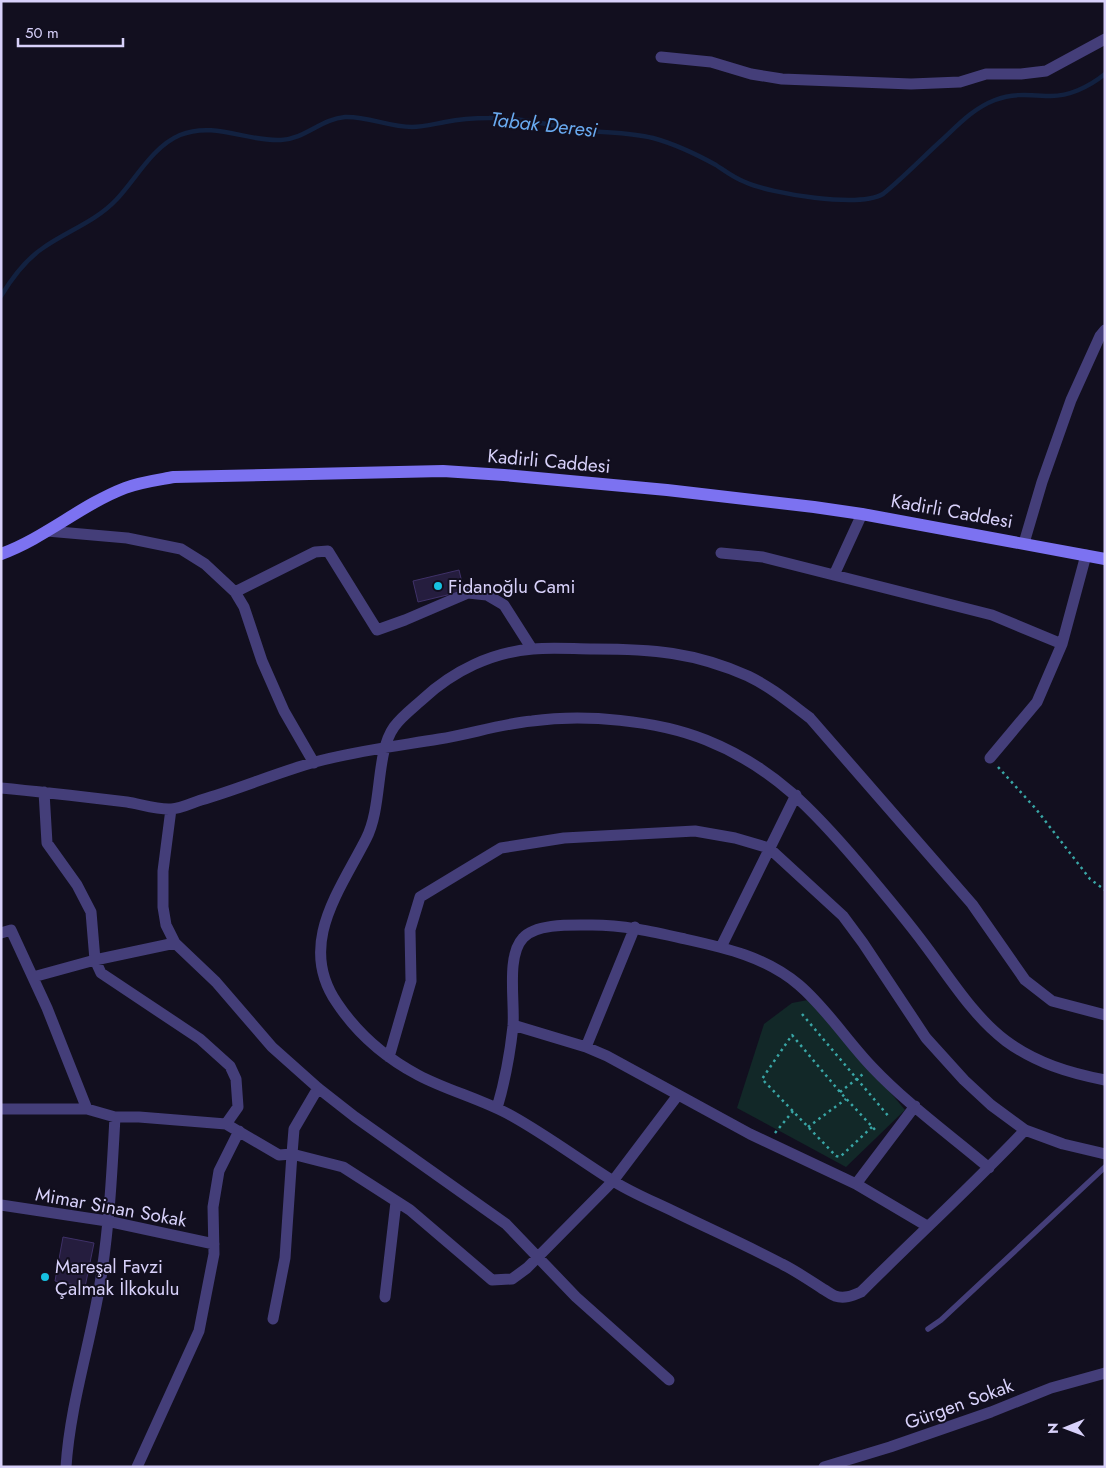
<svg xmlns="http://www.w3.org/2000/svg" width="1106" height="1468" font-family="Jost,sans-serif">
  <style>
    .green { fill: #122828 }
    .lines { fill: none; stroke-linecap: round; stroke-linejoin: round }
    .stream { stroke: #122140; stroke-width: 4.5 }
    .building { fill: #251d3e; stroke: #3f3168 }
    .path { stroke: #39a6a6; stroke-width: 2.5; stroke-dasharray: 2.5 4; stroke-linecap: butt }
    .lane { stroke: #443e79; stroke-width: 5.5 }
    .street { stroke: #443e79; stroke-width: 11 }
    .secondary { stroke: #7c72f1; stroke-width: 12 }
    .poi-dot { fill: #16c1e1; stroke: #120f1f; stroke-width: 2 }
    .labels { text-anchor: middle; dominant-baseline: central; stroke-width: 4; stroke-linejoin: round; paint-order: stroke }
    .street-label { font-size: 19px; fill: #d8d1fa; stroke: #120f1f }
    .poi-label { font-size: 19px; fill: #d8d1fa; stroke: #120f1f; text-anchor: start }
    .water-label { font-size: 20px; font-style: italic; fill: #69aaf0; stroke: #120f1f }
  </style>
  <rect width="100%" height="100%" fill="#120f1f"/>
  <!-- green -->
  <path class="green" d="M813 999 905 1110 846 1167 737 1108 764 1024 792 1003Z"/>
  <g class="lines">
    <!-- stream -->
    <path class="stream" d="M1 296C12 278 25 260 43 248 67 231 95 222 116 200 136 179 152 147 180 135 215 121 247 142 281 140 305 139 321 119 345 117 367 116 389 127 412 127 423 127 434 124 445 122 460 119 475 118 489 118 521 117 550 126 581 130 605 133 629 132 653 138 675 144 696 154 716 165 725 171 734 178 745 182 771 194 859 208 883 194 904 177 923 157 943 139 959 124 974 108 995 100 1013 93 1029 95 1048 96 1068 97 1089 87 1105 74"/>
  </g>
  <!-- building -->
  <path class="building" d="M459 570 464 591 418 602 413 581Z
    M63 1237 94 1243 85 1287 55 1281Z"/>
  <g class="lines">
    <!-- path -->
    <path class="path" d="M998 767 1036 809 1090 879 1105 890
      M802 1014 890 1118
      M840 1092 863 1074
      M808 1127 846 1099
      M872 1127 840 1157 836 1156 762 1079 792 1035 840 1092 877 1132
      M775 1133 793 1111"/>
    <!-- lane -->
    <path class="lane" d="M928 1329 941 1320 1105 1167"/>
    <!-- street -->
    <path class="street" d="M661 57 711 62 751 74 782 79 911 84 960 82 986 74H1021L1046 71 1105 39
      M47 531 127 538 181 549 205 564 235 592 244 607 262 661 284 711 314 763
      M1024 543 1042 482 1071 400 1100 336 1105 330
      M721 553 763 557 992 615 1062 644
      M834 575 862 514
      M235 592 315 552 328 551 377 630 405 620 468 593 487 595 504 605 532 649
      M990 758 1037 702 1062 644 1086 555
      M1 788C43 792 85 797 127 802 140 804 158 810 171 809 180 809 192 803 201 800 239 789 276 773 315 762 355 751 397 746 439 739 470 734 501 724 532 721 585 714 656 720 706 740 774 767 815 812 861 866 883 892 905 918 925 945 950 978 973 1016 1006 1041 1036 1063 1069 1073 1105 1080
      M44 792 47 843 77 885 91 912 95 960 101 973 200 1039 230 1066 236 1079 238 1107 226 1124
      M171 809 163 871V907L166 925 175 943 216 982 272 1047 318 1088 355 1117 506 1224 576 1297 669 1380
      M1 933 11 930 47 1008 87 1109
      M721 947 796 795
      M33 977 95 960 175 943
      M513 1025 586 1047 607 1056 750 1134 856 1184 927 1226
      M586 1047 635 927
      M389 1057 411 981 410 930 420 897 501 848 564 838 695 831 735 838 769 848 843 916 863 943 926 1038 964 1080 991 1105 1025 1130 1063 1144 1105 1154
      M497 1108C505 1081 510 1054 513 1026 515 1002 506 956 523 938 536 923 573 925 592 925 624 925 654 932 685 939 726 948 766 957 799 985 827 1009 847 1041 872 1067 907 1104 950 1135 989 1168
      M1 1109H87L115 1117H139L226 1124 279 1155 292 1154 294 1129 318 1088
      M1025 1130C972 1186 915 1238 861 1292 852 1296 844 1299 835 1296 830 1294 827 1291 823 1289 809 1280 796 1271 782 1264 748 1246 712 1230 677 1213 655 1202 631 1193 610 1179 577 1158 546 1135 512 1116 482 1099 448 1091 418 1075 386 1058 357 1033 337 1003 297 945 339 892 366 839 383 806 375 754 394 727 401 717 413 708 423 699 453 671 492 652 533 649 553 647 574 649 594 649 652 649 694 652 748 676 771 687 790 703 810 718L972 904 1025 980 1052 1001 1105 1015
      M856 1184 915 1106
      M1 1205 107 1221 214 1244
      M385 1297 396 1202
      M273 1319 285 1258 292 1154 343 1167 410 1210 492 1280 512 1279 527 1268 613 1181 678 1095
      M66 1467C70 1405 90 1345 100 1284 109 1229 112 1173 115 1117
      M137 1467 199 1331 214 1254 213 1207 219 1171 239 1131
      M824 1467 890 1447 991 1412 1051 1388 1105 1373"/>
    <!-- secondary -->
    <path class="secondary" d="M1 554C45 538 81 505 125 488 141 482 158 480 174 477L443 471 504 475 667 490 814 507 862 514 1105 559"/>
  </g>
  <!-- markers -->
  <g class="poi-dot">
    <circle cx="438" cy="586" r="5"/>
    <circle cx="45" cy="1277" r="5"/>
  </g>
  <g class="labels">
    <!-- street labels -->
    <g class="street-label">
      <text transform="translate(549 461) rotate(5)">Kadirli Caddesi</text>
      <text transform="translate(952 511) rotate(10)">Kadirli Caddesi</text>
      <text transform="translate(111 1207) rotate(10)">Mimar Sinan Sokak</text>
      <text transform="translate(959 1404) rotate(-20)">Gürgen Sokak</text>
    </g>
    <!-- poi labels -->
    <g class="poi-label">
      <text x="448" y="586">Fidanoğlu Cami</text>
      <text x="55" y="1266">Mareşal Favzi<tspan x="55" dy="22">Çalmak İlkokulu</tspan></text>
    </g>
    <!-- water labels -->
    <g class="water-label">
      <text transform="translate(544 125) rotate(6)">Tabak Deresi</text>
    </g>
  </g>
  <!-- border -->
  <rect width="1106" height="1468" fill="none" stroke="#d8d1fa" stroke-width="5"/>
  <!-- north arrow -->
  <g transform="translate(1066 1428) rotate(269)" stroke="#120f1f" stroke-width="4" paint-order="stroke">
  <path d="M0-4L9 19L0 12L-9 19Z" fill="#d8d1fa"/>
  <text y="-8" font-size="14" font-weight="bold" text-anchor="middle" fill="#d8d1fa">N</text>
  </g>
  <!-- scale -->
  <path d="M18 38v8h105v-8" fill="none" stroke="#d8d1fa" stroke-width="2.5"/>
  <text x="25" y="38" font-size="15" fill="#d8d1fa" stroke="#120f1f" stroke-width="4" paint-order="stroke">50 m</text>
</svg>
